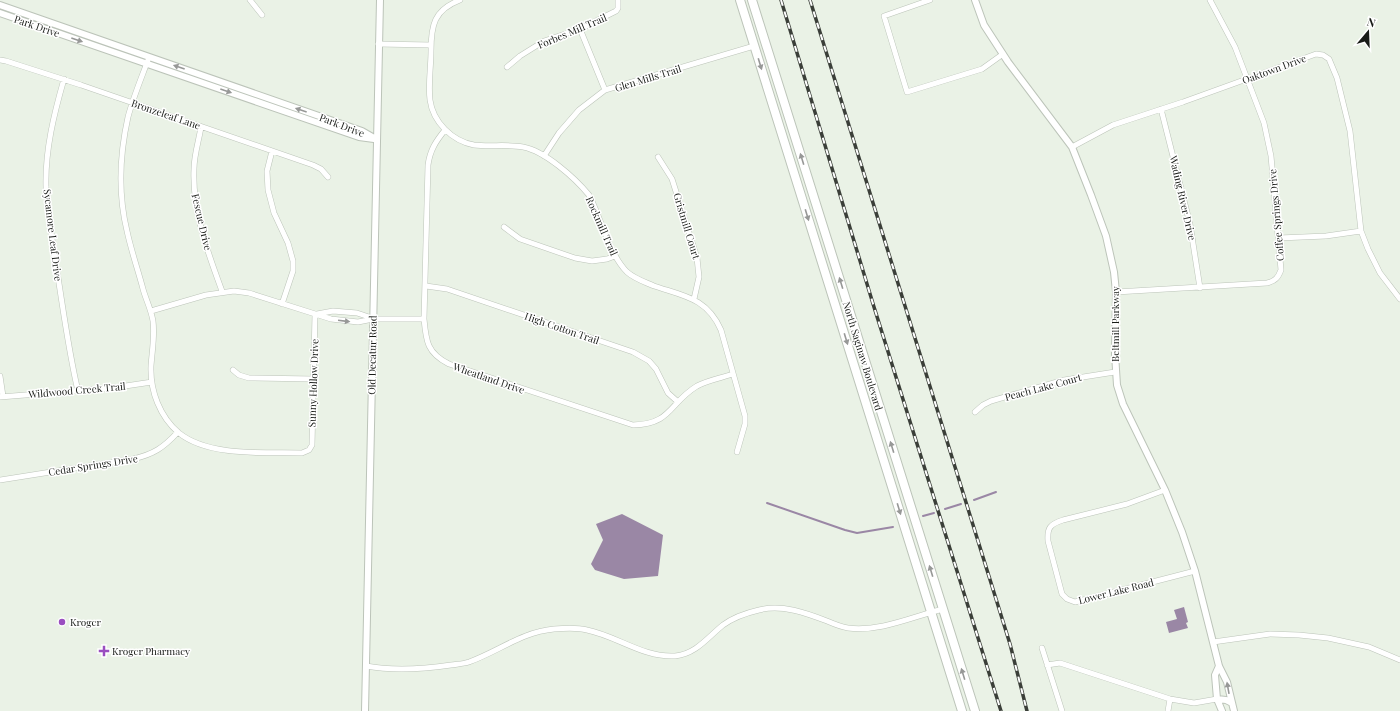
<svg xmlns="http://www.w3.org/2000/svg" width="1400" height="711" font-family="'Playfair Display',serif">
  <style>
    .water { fill: #9a87a5 }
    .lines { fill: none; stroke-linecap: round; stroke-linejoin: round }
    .stream { stroke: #9a87a5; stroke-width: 2 }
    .minor-casing { stroke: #bcc4b9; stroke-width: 6 }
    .tertiary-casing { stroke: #bcc4b9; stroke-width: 8 }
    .primary-casing { stroke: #bcc4b9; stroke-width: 10 }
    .minor { stroke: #fff; stroke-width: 5 }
    .tertiary { stroke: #fff; stroke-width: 6 }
    .primary { stroke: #fff; stroke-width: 8 }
    .rail-casing { stroke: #3b3f39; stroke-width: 3.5 }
    .rail { stroke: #fff; stroke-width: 2; stroke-dasharray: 6; stroke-linecap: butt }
    .oneway { fill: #979897 }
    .poi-dot { fill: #9a4ec0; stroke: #fff; stroke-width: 1.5 }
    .labels { text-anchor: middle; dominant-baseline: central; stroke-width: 3; stroke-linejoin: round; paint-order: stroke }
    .street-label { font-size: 10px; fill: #181b17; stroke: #fff }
    .poi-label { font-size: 10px; fill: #181b17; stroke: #fff; text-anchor: start }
  </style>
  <rect width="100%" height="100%" fill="#eaf2e6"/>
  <!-- water -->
  <path class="water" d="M622 514 663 535 658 576 624 579 595 570 591 564 603 540 596 524Z
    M1184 607 1188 622 1186 623 1188 628 1169 633 1166 622 1177 619 1174 610Z"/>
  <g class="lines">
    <!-- stream -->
    <path class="stream" d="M974 500 996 492
      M767 503 845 530 857 533 893 527
      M945 509 961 504
      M923 516 934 513"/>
    <!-- minor casing -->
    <g class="minor-casing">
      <path id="minor" d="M250 0 262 15
        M460 0C434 10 431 25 431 51 431 67 428 84 430 100 433 122 452 141 474 145 490 147 507 144 523 147 545 151 575 178 589 195 601 218 609 254 627 272 635 279 645 282 654 286 684 296 707 298 721 330L745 416V424L737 452
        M930 0 884 16 907 92 982 69 1003 54
        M580 29 605 90
        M378 44 431 45
        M0 60 6 61 81 85 313 165 321 169 328 177
        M148 60C141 79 133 98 128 117 120 153 118 194 127 231 131 250 138 270 143 289 146 300 151 309 153 321 155 336 152 351 151 366 150 391 160 417 179 433 209 457 265 452 302 453L309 450 312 445 315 314
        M507 67 520 56 544 41 580 29 616 11 618 8V0
        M64 79C54 114 45 150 46 187 48 217 53 247 58 277 64 315 69 353 78 391
        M1161 109 1190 224 1200 288
        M201 127C199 140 194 155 194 169 192 211 208 253 222 291
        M445 130C436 141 430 150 428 165L424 319C426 341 427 353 449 364L633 425C672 424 669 403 697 386 708 380 721 378 733 374
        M1072 147 1113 125 1183 102 1316 54 1323 55 1329 59 1337 78 1350 131 1361 231 1368 249 1380 273 1400 299
        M272 151 267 171 268 190 274 213 288 243 293 261V271L282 304
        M544 156 559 133 579 110 605 90 754 46
        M658 157 672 179 697 258 699 277 694 299
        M504 227 520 239 575 258 592 261 607 259 615 256
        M1279 238 1326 236 1361 231
        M426 286 447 289 633 352 649 361 656 369 668 393 678 402
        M1116 292 1267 283C1275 281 1278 278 1281 270L1271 156 1264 123 1235 47 1210 0
        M151 311 206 295 234 291 249 293 331 319 358 322 373 319H424
        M317 314 333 311 357 313 372 318
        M233 370 239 375 249 378 313 379
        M0 376 3 396
        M0 397 112 388 152 382
        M975 412 983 405 991 401 1064 380 1115 372
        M0 480 133 459C154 454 163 448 178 432
        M1165 490 1127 504 1063 520C1050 524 1047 528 1048 541L1062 594 1067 599 1075 602 1195 571
        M1213 642 1270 634 1299 635 1328 638 1369 647 1400 660
        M1042 648 1062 711
        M1047 665 1060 663 1170 699 1194 703 1217 699
        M366 666C393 671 424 669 451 665 457 664 463 664 469 662 499 651 522 632 554 629 565 628 576 627 587 630 617 636 644 658 675 656 696 654 708 637 723 625 734 617 746 613 759 610 782 604 806 613 827 621 834 624 841 627 848 628 880 632 912 617 943 609
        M1168 711 1170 699"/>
    </g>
    <!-- tertiary casing -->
    <g class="tertiary-casing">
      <path id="tertiary" d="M975 0 984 25 1008 62 1072 147 1091 195 1106 236 1114 272 1116 292 1115 354 1117 385 1123 404 1165 490 1182 532 1195 571 1219 666 1227 682 1234 711
        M0 5 362 131 376 139
        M0 13 359 137 374 139
        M1219 666 1215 675 1217 699 1222 711
        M1217 699 1226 700 1232 703
        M365 711 380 0"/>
    </g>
    <!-- primary casing -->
    <g class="primary-casing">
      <path id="primary" d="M740 0 962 711
        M752 0 975 711"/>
    </g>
    <!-- minor -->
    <use href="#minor" class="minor"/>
    <!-- tertiary -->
    <use href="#tertiary" class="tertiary"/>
    <!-- primary -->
    <use href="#primary" class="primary"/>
    <!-- rail casing -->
    <g class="rail-casing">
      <path id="rail" d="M781 0 874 307 1001 711
        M810 0 1010 644 1027 711"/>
    </g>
    <!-- rail -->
    <use href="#rail" class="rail"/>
  </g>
  <!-- one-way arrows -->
  <defs><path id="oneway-solid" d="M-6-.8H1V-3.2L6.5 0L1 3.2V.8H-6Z"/></defs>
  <g class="oneway">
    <use href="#oneway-solid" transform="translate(77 40) rotate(19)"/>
    <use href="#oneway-solid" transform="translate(760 64) rotate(73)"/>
    <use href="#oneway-solid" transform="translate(179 67) rotate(-161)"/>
    <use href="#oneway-solid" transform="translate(226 91) rotate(19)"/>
    <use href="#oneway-solid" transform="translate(301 110) rotate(-161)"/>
    <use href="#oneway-solid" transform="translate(802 159) rotate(-107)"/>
    <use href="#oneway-solid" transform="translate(807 215) rotate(73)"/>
    <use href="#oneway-solid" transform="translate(841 283) rotate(-107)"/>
    <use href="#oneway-solid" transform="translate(344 321) rotate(7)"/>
    <use href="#oneway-solid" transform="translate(846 339) rotate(73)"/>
    <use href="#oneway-solid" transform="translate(892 447) rotate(-107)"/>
    <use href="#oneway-solid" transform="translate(899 509) rotate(73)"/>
    <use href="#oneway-solid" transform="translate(931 571) rotate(-107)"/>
    <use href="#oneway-solid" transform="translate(963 674) rotate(-107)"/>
    <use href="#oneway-solid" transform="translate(1228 688) rotate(-100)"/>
  </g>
  <!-- markers -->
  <g class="poi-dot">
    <circle cx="62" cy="622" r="4"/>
    <path d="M102 645h4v4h4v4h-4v4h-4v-4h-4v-4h4z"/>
  </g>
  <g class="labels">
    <!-- street labels -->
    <g class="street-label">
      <text transform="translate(37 26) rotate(19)">Park Drive</text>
      <text transform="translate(572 31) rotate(-23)">Forbes Mill Trail</text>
      <text transform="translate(1274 69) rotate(-20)">Oaktown Drive</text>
      <text transform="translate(648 78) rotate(-17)">Glen Mills Trail</text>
      <text transform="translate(166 114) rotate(19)">Bronzeleaf Lane</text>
      <text transform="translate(342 125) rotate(21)">Park Drive</text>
      <text transform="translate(1183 198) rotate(77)">Wading River Drive</text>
      <text transform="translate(1276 215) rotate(-95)">Coffee Springs Drive</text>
      <text transform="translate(202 222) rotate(77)">Fescue Drive</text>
      <text transform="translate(602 226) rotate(66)">Rockmill Trail</text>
      <text transform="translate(687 226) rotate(73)">Gristmill Court</text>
      <text transform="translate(53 235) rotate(83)">Sycamore Leaf Drive</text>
      <text transform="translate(1115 324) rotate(-90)">Beltmill Parkway</text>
      <text transform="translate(562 328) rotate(19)">High Cotton Trail</text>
      <text transform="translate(372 355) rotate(-89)">Old Decatur Road</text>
      <text transform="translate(863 356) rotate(73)">North Saginaw Boulevard</text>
      <text transform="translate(489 378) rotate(19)">Wheatland Drive</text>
      <text transform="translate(313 383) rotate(-88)">Sunny Hollow Drive</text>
      <text transform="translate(1043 387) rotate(-15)">Peach Lake Court</text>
      <text transform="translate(77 390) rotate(-5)">Wildwood Creek Trail</text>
      <text transform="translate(93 465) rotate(-9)">Cedar Springs Drive</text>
      <text transform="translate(1116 591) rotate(-14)">Lower Lake Road</text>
    </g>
    <!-- poi labels -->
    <g class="poi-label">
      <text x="70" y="622">Kroger</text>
      <text x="112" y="651">Kroger Pharmacy</text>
    </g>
  </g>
  <!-- north arrow -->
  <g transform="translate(1368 32) rotate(19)" stroke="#ffffff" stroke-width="3" paint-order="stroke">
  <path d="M0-3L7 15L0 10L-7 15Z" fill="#181b17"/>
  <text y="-6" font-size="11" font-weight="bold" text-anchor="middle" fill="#181b17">N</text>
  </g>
</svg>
